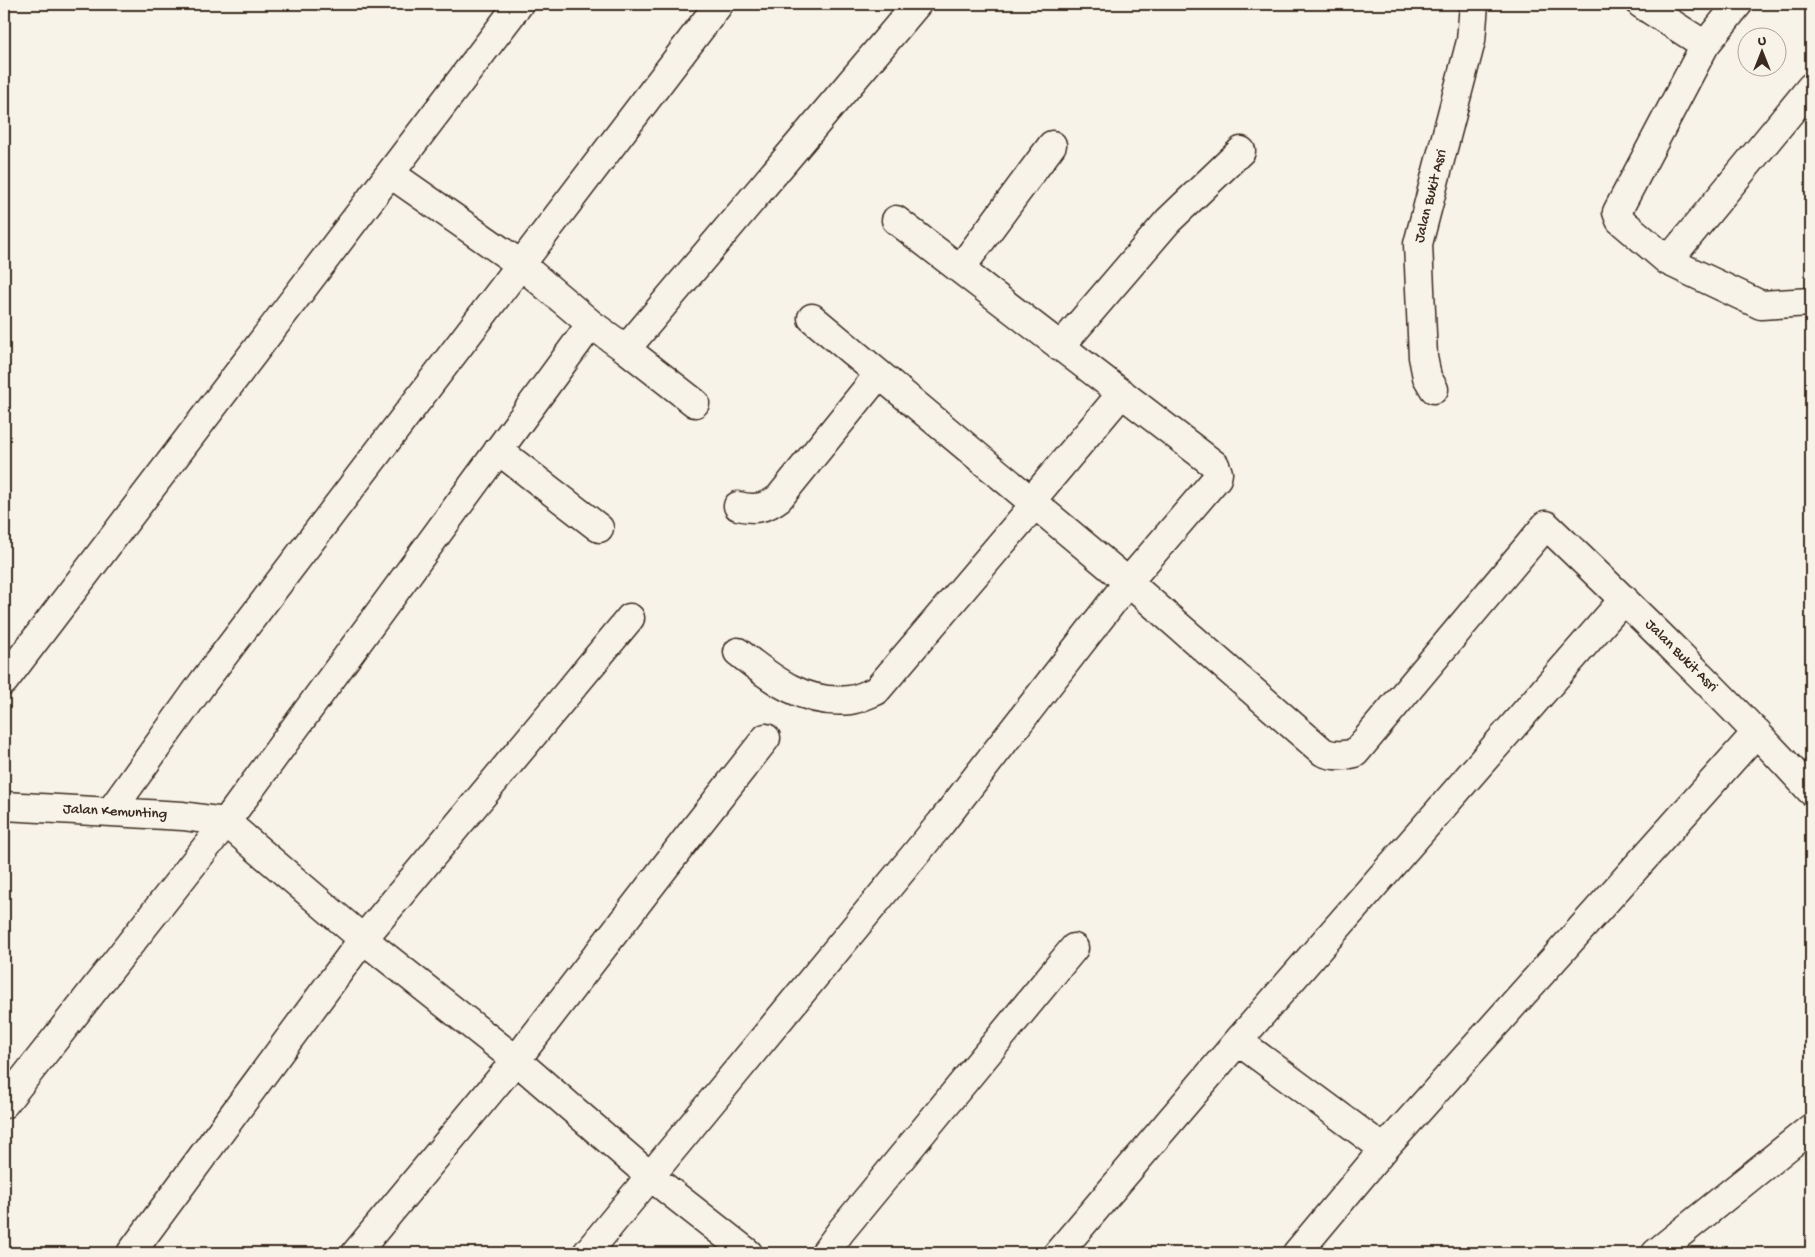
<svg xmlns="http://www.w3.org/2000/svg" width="1815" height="1257" font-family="'Gochi Hand',sans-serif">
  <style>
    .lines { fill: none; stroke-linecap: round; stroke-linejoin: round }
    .minor-casing { stroke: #3b2a1e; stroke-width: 31 }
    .minor { stroke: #f7f3e8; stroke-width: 28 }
    .labels { text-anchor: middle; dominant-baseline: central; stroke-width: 4; stroke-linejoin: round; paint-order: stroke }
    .street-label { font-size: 15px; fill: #3b2a1e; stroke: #f7f3e8 }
  </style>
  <rect width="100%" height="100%" fill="#f7f3e8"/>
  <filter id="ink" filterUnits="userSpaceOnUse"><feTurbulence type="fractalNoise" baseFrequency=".02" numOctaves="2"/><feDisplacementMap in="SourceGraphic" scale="10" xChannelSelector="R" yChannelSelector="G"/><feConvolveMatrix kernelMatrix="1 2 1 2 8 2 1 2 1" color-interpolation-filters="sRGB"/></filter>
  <g filter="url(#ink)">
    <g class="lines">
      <!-- minor casing -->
      <g class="minor-casing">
        <path id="minor" d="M1641 4 1705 45
          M1811 87 1668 261 1761 305 1811 302
          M391 174 520 264 591 324 626 349 917 4
          M1668 261 1620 220 1617 212 1705 45 1738 4
          M960 269 1052 145
          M812 318 1128 582 1323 752C1334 757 1344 756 1355 753L1546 525C1637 612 1727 699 1811 791
          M1060 347 1168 221 1241 151
          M626 349 695 403
          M1434 389 1427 377 1423 357 1418 244 1471 41 1474 4
          M498 450 599 528
          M1031 501 1122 393
          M738 506C755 510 766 508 779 498L879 374
          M738 652C772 679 804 705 850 700 859 699 868 694 876 691L1035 504
          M4 681 519 4
          M4 806 183 816 226 822 363 939 516 1060 650 1176 748 1253
          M111 811 204 681 719 4
          M1238 1041 1384 1149
          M4 1104 226 822 591 324
          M131 1253 363 939 630 618
          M356 1253 516 1060 685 841 766 738
          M587 1253 941 823 1128 582 1217 478 1218 473 1215 465 896 220
          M825 1253 841 1231 1074 948
          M1058 1253 1238 1041 1624 599
          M1297 1253 1384 1149 1757 732
          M1656 1253 1811 1128"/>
      </g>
      <!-- minor -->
      <use href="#minor" class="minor"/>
    </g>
  </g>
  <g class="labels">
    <!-- street labels -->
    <g class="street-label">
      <text transform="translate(1431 196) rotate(-76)">Jalan Bukit Asri</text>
      <text transform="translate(1681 656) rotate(45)">Jalan Bukit Asri</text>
      <text transform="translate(115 812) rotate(3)">Jalan Kemunting</text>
    </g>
  </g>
  <!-- margin -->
  <rect width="1815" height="1257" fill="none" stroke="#f7f3e8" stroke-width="20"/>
  <rect x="10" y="10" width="1795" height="1237" fill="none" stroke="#3b2a1e" stroke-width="2" filter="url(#ink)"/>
  <!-- north arrow -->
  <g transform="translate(1762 52)"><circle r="24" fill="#f7f3e8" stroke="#aca397"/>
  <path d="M0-4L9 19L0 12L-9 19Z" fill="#3b2a1e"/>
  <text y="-8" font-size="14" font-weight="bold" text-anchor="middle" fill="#3b2a1e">U</text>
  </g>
</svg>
